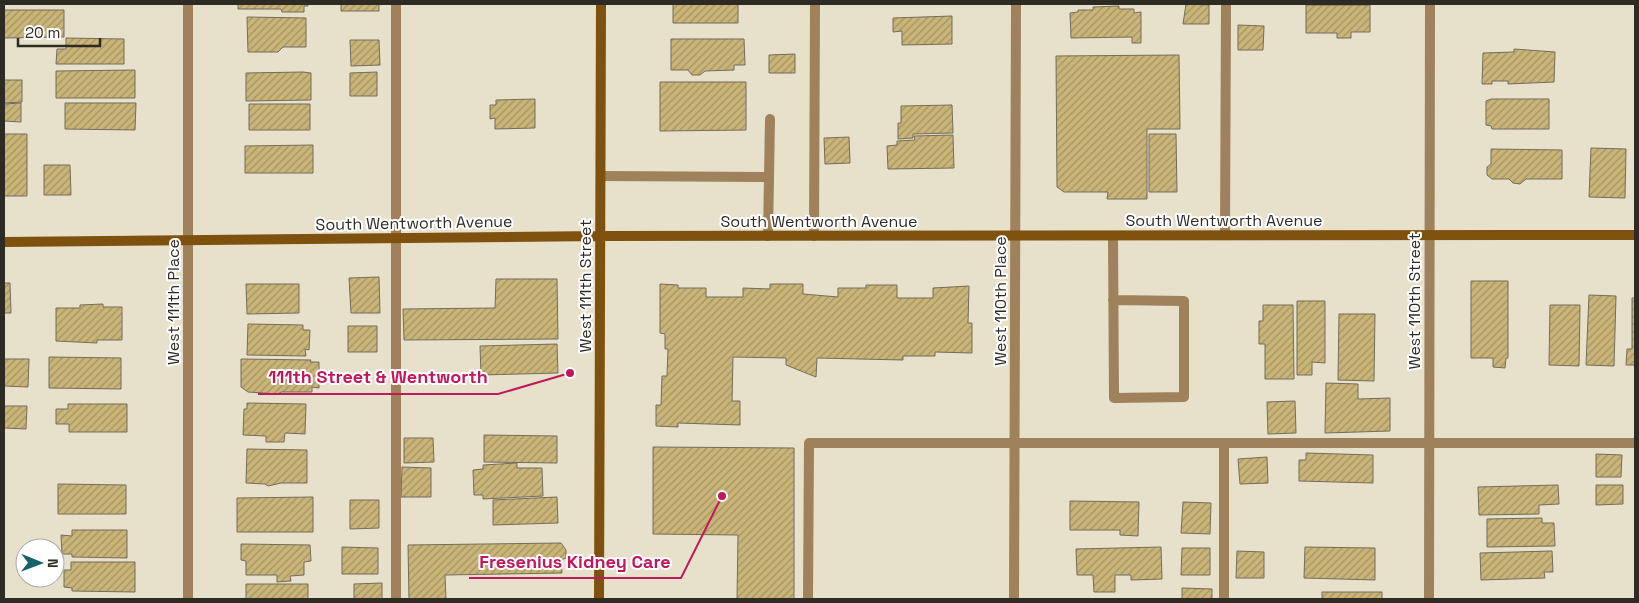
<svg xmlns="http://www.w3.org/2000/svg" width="1639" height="603" font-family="'Space Grotesk',sans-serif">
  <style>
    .building { fill: url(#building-hatch); stroke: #736d5a }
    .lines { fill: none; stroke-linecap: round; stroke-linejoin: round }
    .lane { stroke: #9f815c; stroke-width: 10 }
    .street { stroke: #9f815c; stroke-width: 10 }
    .secondary { stroke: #7e520e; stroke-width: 10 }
    .labels { text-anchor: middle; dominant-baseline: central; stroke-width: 4; stroke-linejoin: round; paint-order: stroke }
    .street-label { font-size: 16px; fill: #2e2b24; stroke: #fff }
    .leader { fill: none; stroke: #c2185b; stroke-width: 2 }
    .callout-dot { fill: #c2185b; stroke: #fff; stroke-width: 2 }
    .callout-label { font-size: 18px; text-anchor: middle; font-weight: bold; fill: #c2185b; stroke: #fff; stroke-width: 4; stroke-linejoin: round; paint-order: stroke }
  </style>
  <defs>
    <pattern id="building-hatch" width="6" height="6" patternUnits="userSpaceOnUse" patternTransform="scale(1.25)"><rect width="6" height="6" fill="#cab579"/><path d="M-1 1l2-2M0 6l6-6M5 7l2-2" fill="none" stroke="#a49363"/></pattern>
  </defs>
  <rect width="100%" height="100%" fill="#e7e0cb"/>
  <!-- building -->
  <path class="building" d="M238 4H308V6H304V12H282L281 9H238Z
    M341 4H379V11H341Z
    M673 4H738V23H673Z
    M1186 4 1209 5V24H1183Z
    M1306 5H1370V32H1351V38H1337V33H1306Z
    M1119 6V9H1134V13L1141 12V43H1132V37L1071 38 1070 13 1078 12V10H1093V7Z
    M4 10H64V37L4 38Z
    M952 16V44L902 45V31L893 32V18Z
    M247 17 306 18V47H283L278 52H248Z
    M1238 25 1264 26 1263 50H1238Z
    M66 38 124 39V64H56L57 49H66Z
    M671 39H744L745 65H734V70L705 71 700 75H692L688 70H671Z
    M350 40H379L380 65 351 66Z
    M1514 49 1555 52 1554 82 1508 84V81H1492V84H1482L1483 53 1514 52Z
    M795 54V73H769V55Z
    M1179 55 1180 129H1147V199H1107L1108 192H1064L1057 187 1056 56Z
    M135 70V98H56V71Z
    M303 72 311 73V100L246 101V73Z
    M377 72V96H350V73Z
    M4 80H22V102L4 103Z
    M660 82H746V130L660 131Z
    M535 99V128L495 129V118L490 119V105H496V100Z
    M1491 99H1549V129H1492L1491 126 1486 125V101Z
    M21 103V122L4 121V104Z
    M65 103H136L135 130 65 129Z
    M249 104H310V130H249Z
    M952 105 953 133 913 134V138L898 139V123H901V106Z
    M4 134H27V196H4Z
    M1149 134H1176L1177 192H1149Z
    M953 135 954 168 888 169 887 146 897 145V141L915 140 914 136Z
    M849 137 850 163 825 164 824 138Z
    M313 145V173H245V146Z
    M1591 148 1626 149 1625 198 1589 197Z
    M1491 149 1562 150V179H1526L1520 184 1513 183 1509 179H1492L1487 175V167L1491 164Z
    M44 165H70L71 195H44Z
    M379 277 380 313H351L349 278Z
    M496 279H557L558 339 404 340 403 309 495 308Z
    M1471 281H1508V358H1506L1505 368 1493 367V358H1471Z
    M4 283H10L11 313H4Z
    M246 284H299V313L247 314Z
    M660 284 678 285V288H706V297H743V288L770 289V284H803V294L838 297V288H866V285H897V298H933V288L969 286 968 323H972V353L935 352V356H903V360L817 358 816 377 786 365V358L733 357 732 401H740V425L678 423V427L656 426V405H661L662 376H667L668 349H665V334L660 333Z
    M1589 295 1616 296 1614 366 1586 365Z
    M1632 298H1635V369L1634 365H1626L1627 349H1632Z
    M1297 301H1325V363L1312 362V375H1297Z
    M103 304V307H122V340H97V343L56 341V308H80V305Z
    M1263 305H1293L1294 379H1265V344H1259V321H1263Z
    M1550 305H1580L1579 366 1549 365Z
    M1339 314H1375L1374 381 1338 380Z
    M248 324 303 325V330H310L309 350 305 349 306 356 247 355Z
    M348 326H377V352H348Z
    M557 344 558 373 481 375 480 346Z
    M49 357 121 358V389L49 388Z
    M4 359H29L28 387 4 386Z
    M241 359 311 360 310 362H319V388L312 387V392H281L278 394 248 392 241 387Z
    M1326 383 1358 384V399L1390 398V431L1325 433Z
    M1295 401 1296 433 1268 434 1267 402Z
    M247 403 306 404 305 434 285 433 284 442H266V436L243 435 244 409H247Z
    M68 404H127V432H69V424H56V409H68Z
    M4 406H27L26 429 4 428Z
    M484 435 557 436V463L484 462Z
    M404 438H433L434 462 404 463Z
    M653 447 794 448V599H737L738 535 653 534Z
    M247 449 307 450V483H281L268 486 265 484 246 483Z
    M1306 453 1373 455V483L1299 481V460H1306Z
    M1596 454 1622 455 1621 477H1596Z
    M1267 457 1268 483 1240 484 1238 459Z
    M517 463V468H542L543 496 483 499V495H474L473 470 483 469V465Z
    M402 467 431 468V497H401Z
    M58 484 126 485V514H58Z
    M1558 485 1559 504 1539 505V514L1479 515 1478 487Z
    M1596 485H1623V504L1596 505Z
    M313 497V532H237V498Z
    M557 497 558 523 493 525V500Z
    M350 500H379V528L350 529Z
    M1070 501 1139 502 1138 536 1120 535V530H1070Z
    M1183 502 1211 503 1210 534 1181 533Z
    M1542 518V523H1554L1555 546 1487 547V519Z
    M72 530H127V558L72 557V554H62L61 535 72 536Z
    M561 543 566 550V558L561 560 562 573 445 575 446 599H409L408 545Z
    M241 544 310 545 311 561 304 562V575L290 576 291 581 277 582V575H246V561L241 560Z
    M342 547 378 548V574H342Z
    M1161 547 1162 579 1131 580V575H1115V592H1094L1093 575H1077L1076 549Z
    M1305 547 1375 548V580L1304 578Z
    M1182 548H1210V575H1181Z
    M1237 551 1264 552V578H1236Z
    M1552 551 1553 572H1544L1545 578 1481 580 1480 553Z
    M71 562H135V592L72 591V588L64 587V570H71Z
    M382 583V599H354V584Z
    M246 584H308V599H246Z
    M1182 588 1212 589V599H1182Z
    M1322 592H1382V599H1313H1322Z"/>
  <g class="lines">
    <!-- lane -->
    <path class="lane" d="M601 176 769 177
      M1225 235 1226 4
      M768 236 770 119
      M814 236 815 4
      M1113 236 1114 398 1184 397V301L1113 300
      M396 599V4
      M808 599 809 443H1635
      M1224 599V443"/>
    <!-- street -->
    <path class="street" d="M188 4V599
      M1014 599 1016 4
      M1429 599 1430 4"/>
    <!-- secondary -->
    <path class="secondary" d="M4 242 600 236 1635 235
      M599 599 601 4"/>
  </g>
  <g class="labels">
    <!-- street labels -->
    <g class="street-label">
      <text x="1224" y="220">South Wentworth Avenue</text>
      <text x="819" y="221">South Wentworth Avenue</text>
      <text transform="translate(414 223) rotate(-1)">South Wentworth Avenue</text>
      <text transform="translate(585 286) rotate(-90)">West 111th Street</text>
      <text transform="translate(1000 301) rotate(-90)">West 110th Place</text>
      <text transform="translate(1414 301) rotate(-90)">West 110th Street</text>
      <text transform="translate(173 302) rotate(-90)">West 111th Place</text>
    </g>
  </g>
  <!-- callouts -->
  <path class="leader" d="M570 373L498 394H258M722 496L681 578H469"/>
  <g class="callout-dot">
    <circle cx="570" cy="373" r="5"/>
    <circle cx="722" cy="496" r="5"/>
  </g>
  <g class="callout-label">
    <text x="378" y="383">111th Street &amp; Wentworth</text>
    <text x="575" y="568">Fresenius Kidney Care</text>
  </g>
  <!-- border -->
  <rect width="1639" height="603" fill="none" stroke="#2e2b24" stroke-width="10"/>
  <!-- north arrow -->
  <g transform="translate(40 563) rotate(91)"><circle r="24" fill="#ffffff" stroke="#abaaa7"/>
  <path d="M0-4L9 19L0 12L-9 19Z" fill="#16626d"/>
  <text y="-8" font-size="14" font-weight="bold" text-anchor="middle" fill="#2e2b24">N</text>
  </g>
  <!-- scale -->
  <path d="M18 38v8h82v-8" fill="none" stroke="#2e2b24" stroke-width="2.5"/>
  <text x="25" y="38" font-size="15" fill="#2e2b24" stroke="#ffffff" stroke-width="4" paint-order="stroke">20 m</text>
</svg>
